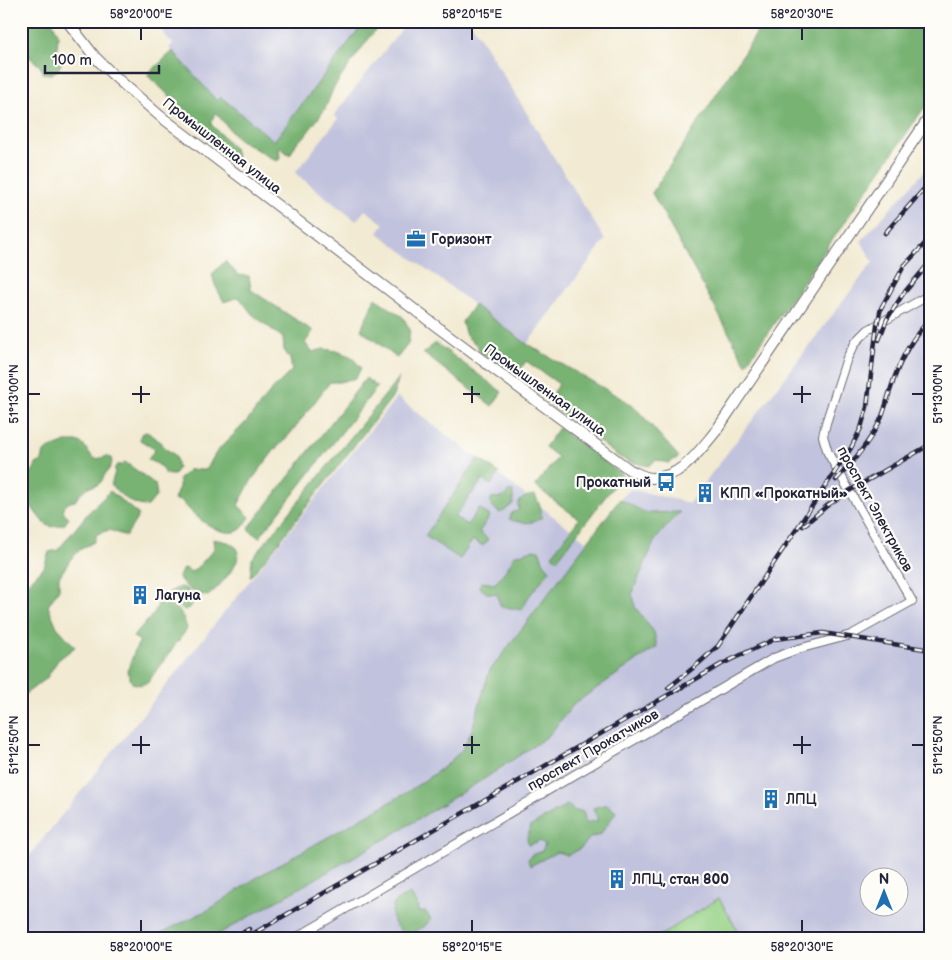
<svg xmlns="http://www.w3.org/2000/svg" width="952" height="960" font-family="'Balsamiq Sans',sans-serif">
  <style>
    .industrial { fill: #c1c2dd; fill-rule: evenodd }
    .green { fill: #95d186; stroke: #5c7a60 }
    .forest { fill: #78b373; stroke: #4d6a57 }
    .lines { fill: none; stroke-linecap: round; stroke-linejoin: round }
    .minor-casing { stroke: #6b6870; stroke-width: 10 }
    .tertiary-casing { stroke: #6b6870; stroke-width: 12 }
    .minor { stroke: #fff; stroke-width: 8 }
    .tertiary { stroke: #fff; stroke-width: 10 }
    .rail-casing { stroke: #22223b; stroke-width: 4.5 }
    .rail { stroke: #fdfcf7; stroke-width: 2.5; stroke-dasharray: 8; stroke-linecap: butt }
    .ticks { fill: none; stroke: #22223b; stroke-width: 2 }
    .labels { text-anchor: middle; dominant-baseline: central; stroke-width: 4.5; stroke-linejoin: round; paint-order: stroke }
    .street-label { font-size: 14px; fill: #22223b; stroke: #fdfcf7 }
    .poi-label { font-size: 14px; font-weight: bold; fill: #22223b; stroke: #fdfcf7; text-anchor: start }
    .neatline { fill: none; stroke: #22223b; stroke-width: 2 }
    .ticks-label { font-size: 12px; text-anchor: middle; fill: #22223b }
  </style>
  <rect width="100%" height="100%" fill="#fdfcf7"/>
  <filter id="ink" filterUnits="userSpaceOnUse"><feTurbulence type="fractalNoise" baseFrequency=".02" numOctaves="2"/><feDisplacementMap in="SourceGraphic" scale="10" xChannelSelector="R" yChannelSelector="G"/><feConvolveMatrix kernelMatrix="1 2 1 2 8 2 1 2 1" color-interpolation-filters="sRGB"/></filter>
  <filter id="wash" filterUnits="userSpaceOnUse"><feTurbulence type="fractalNoise" baseFrequency=".0096" numOctaves="4" result="noise"/><feDisplacementMap in="SourceGraphic" scale="20" xChannelSelector="R" yChannelSelector="G"/><feGaussianBlur stdDeviation="1.12" result="paint"/><feColorMatrix in="noise" values="0 0 0 0 0 0 0 0 0 0 0 0 0 0 0 0 0 1.4 0 .05"/><feComposite in="paint" operator="in"/></filter>
  <g filter="url(#wash)">
    <rect width="100%" height="100%" fill="#f2ead2"/>
    <!-- industrial -->
    <path class="industrial" d="M152 21H365L274 141 222 97 217 101 169 48 173 44Z
      M408 21H470L605 240 527 344 378 233 384 224 365 210 356 221 295 173 338 119 334 115Z
      M931 164V939H21V866L397 397 587 542 620 499 631 489 689 503 873 262 861 241ZM870 878H900V908H870Z"/>
    <!-- green -->
    <path class="green" d="M719 898 742 939H655Z"/>
    <!-- forest -->
    <path class="forest" d="M21 21H52L58 34 57 54 62 62 58 70 51 74 43 73 40 66 21 50Z
      M365 21H382L350 64 333 89 325 109 304 137 297 142 290 155 279 147 280 159 276 161 237 138 215 112 211 124 234 148 237 159 227 154 213 138 206 137 187 112 147 75 173 51 217 101 221 97 274 141Z
      M768 21H931V98L746 364 652 193 758 31Z
      M225 261 238 275 249 276 251 290 313 331 305 343 312 352 324 349 337 351 352 357 361 368 356 378 339 382H330L290 434 273 452 251 481 238 505 250 517C247 521 244 527 240 530 221 540 192 515 182 501L174 500 179 487V479L188 470H206L217 451 247 421 271 391 292 370 290 359 284 350 283 338 252 314 239 297 224 302 215 285 212 274Z
      M375 298 403 317 410 330 408 344 397 358 361 330Z
      M474 305 527 344 633 405 679 457 668 463 656 460 648 466 631 462 619 457 547 402 559 384 526 361 516 376 506 371 492 359 487 357 480 352 477 345 466 336 462 322Z
      M436 343 502 392 492 406 423 353Z
      M366 378 377 387 259 538 248 529Z
      M399 378 393 396 268 556 250 577 252 559Z
      M559 428 622 475 557 560 552 555 579 519 535 486 558 457 545 447Z
      M146 432C159 437 163 449 175 455L178 468 174 475C163 475 165 473 160 466 157 463 152 462 148 460L155 449 140 440 141 434Z
      M66 442H80L85 447 94 459C101 459 105 455 111 458 114 466 108 469 104 476 103 478 102 481 100 483 97 486 93 486 89 487 83 490 79 495 75 501 69 502 65 504 63 510L65 514 69 517 65 524C60 525 53 528 49 526 38 521 21 491 21 479 30 474 33 473 36 464L42 461 44 452 50 448Z
      M478 458 499 473 491 485 482 480 472 494H471L455 517 467 525 479 508 490 516 479 532 488 539 483 546 473 540 460 559 425 536Z
      M125 462 155 484 157 495 148 506C134 507 120 495 111 485L115 472V467L117 465H122Z
      M110 491 139 515 126 536 109 530 97 534 94 542 81 549 70 560 59 577V589L48 606 57 627 75 647 58 660 46 679 25 694 21 693V591L24 587 44 567 49 552 58 550 89 512Z
      M513 491V504L504 511 499 513 491 505V498L503 497 508 492Z
      M535 495 541 508V518C532 525 519 523 509 519L512 513 519 510 518 504C522 497 527 496 535 495Z
      M620 499 646 513 680 512 669 523 654 542 632 594 635 607 654 632 657 647 639 659 574 704 548 736 487 777 387 838 210 939H149L210 909 259 876 406 793 444 767 462 750 472 730 489 672Z
      M213 539 228 542 237 548 239 557C232 572 221 585 208 596 197 595 183 587 179 577L183 568 187 569 191 572 200 565 214 549Z
      M532 550H539L544 563 550 570 527 599 522 610C515 609 509 607 501 607L498 599V594L487 593 479 587 481 582 495 584C501 574 511 567 513 556Z
      M180 587 187 589 192 595C193 604 193 607 184 610 176 603 171 604 169 592Z
      M158 604C176 604 183 612 187 629L148 682 141 685 132 683 127 671C132 661 133 651 140 641L133 637C141 625 154 618 158 604Z
      M607 804 616 812 600 835 591 837 581 848 568 855 557 852 530 866 528 860 531 855 542 851 545 844 539 841 528 845 527 838 531 826 567 805 575 811H583L586 823 598 820 593 808Z
      M410 894 417 903 418 912H426L431 919 424 927 407 935C396 930 387 915 395 903 398 899 405 896 410 894Z"/>
  </g>
  <g filter="url(#ink)">
    <g class="lines">
      <!-- minor casing -->
      <g class="minor-casing">
        <path id="minor" d="M294 939 774 658 798 649 851 635 912 601 828 453 823 436 826 423 847 358 856 342 868 330 931 294"/>
      </g>
      <!-- tertiary casing -->
      <g class="tertiary-casing">
        <path id="tertiary" d="M67 21 95 57 113 75 160 116 436 326 630 470C637 473 645 478 652 478 682 478 699 451 716 431L931 115"/>
      </g>
      <!-- minor -->
      <use href="#minor" class="minor"/>
      <!-- tertiary -->
      <use href="#tertiary" class="tertiary"/>
      <!-- rail casing -->
      <g class="rail-casing">
        <path id="rail" d="M885 233 931 181
          M879 340 887 319 903 294 931 261
          M836 480C853 462 869 443 880 421 885 411 887 399 891 388 899 362 910 338 931 319
          M803 526 828 505 849 491 931 444
          M668 688 698 664 718 646 851 448 861 428 867 407 877 325 881 308 904 266 931 237
          M232 939 249 929
          M244 939 722 664 775 639 823 633 931 650"/>
      </g>
      <!-- rail -->
      <use href="#rail" class="rail"/>
    </g>
  </g>
  <!-- ticks -->
  <path class="ticks" d="M141 28V40M472 28V40M802 28V40M141 386V403M472 386V403M802 386V403M28 394H40M132 394H150M463 394H480M793 394H811M912 394H924M141 736V754M472 736V754M802 736V754M28 745H40M132 745H150M463 745H480M793 745H811M912 745H924M141 920V932M472 920V932M802 920V932"/>
  <!-- icons -->
  <defs>
    <g id="office-bare" transform="scale(1.5)"><path d="M-6-3h4V-5.5h4V-3h4V5H-6ZM-1-4.5V-3h2v-1.5ZM-6 0V1H6V0Z" fill="#1f6fb2" stroke="#fdfcf7" stroke-width="2.5" paint-order="stroke"/></g>
    <g id="bus-bare" transform="scale(1.5)"><path d="M-5-6H5V4H4V6H2V4H-2V6H-4V4H-5ZM-3.5-4V0h7V-4ZM-3.5 1.2v1.5H-2V1.2ZM2 1.2v1.5H3.5V1.2Z" fill="#1f6fb2" stroke="#fdfcf7" stroke-width="2.5" paint-order="stroke"/></g>
    <g id="building-bare" transform="scale(1.5)"><path d="M-4-6H4V6H1V3H-1V6H-4ZM-2.5-4.3h1.7v1.8h-1.7ZM.8-4.3h1.7v1.8H.8ZM-2.5-1h1.7V.8h-1.7ZM.8-1h1.7V.8H.8Z" fill="#1f6fb2" stroke="#fdfcf7" stroke-width="2.5" paint-order="stroke"/></g>
  </defs>
  <g fill-rule="evenodd">
    <use href="#office-bare" x="416" y="239"/>
    <use href="#bus-bare" x="666" y="482"/>
    <use href="#building-bare" x="705" y="493"/>
    <use href="#building-bare" x="140" y="595"/>
    <use href="#building-bare" x="771" y="799"/>
    <use href="#building-bare" x="617" y="879"/>
  </g>
  <g class="labels">
    <!-- street labels -->
    <g class="street-label">
      <text transform="translate(222 146) rotate(38)">Промышленная улица</text>
      <text transform="translate(545 390) rotate(36)">Промышленная улица</text>
      <text transform="translate(875 509) rotate(61)">проспект Электриков</text>
      <text transform="translate(593 750) rotate(-30)">проспект Прокатчиков</text>
    </g>
    <!-- poi labels -->
    <g class="poi-label">
      <text x="431" y="239">Горизонт</text>
      <text x="651" y="482" text-anchor="end">Прокатный</text>
      <text x="720" y="493">КПП «Прокатный»</text>
      <text x="155" y="595">Лагуна</text>
      <text x="786" y="799">ЛПЦ</text>
      <text x="632" y="879">ЛПЦ, стан 800</text>
    </g>
  </g>
  <!-- margin -->
  <rect width="952" height="960" fill="none" stroke="#fdfcf7" stroke-width="55"/>
  <!-- north arrow -->
  <g transform="translate(884 892)"><circle r="24" fill="#fdfcf7" stroke="#a5a5ac"/>
  <path d="M0-4L9 19L0 12L-9 19Z" fill="#1f6fb2"/>
  <text y="-8" font-size="14" font-weight="bold" text-anchor="middle" fill="#22223b">N</text>
  </g>
  <!-- scale -->
  <path d="M45 65v8h114v-8" fill="none" stroke="#22223b" stroke-width="2.5"/>
  <text x="52" y="65" font-size="15" fill="#22223b" stroke="#fdfcf7" stroke-width="4" paint-order="stroke">100 m</text>
  <rect x="28" y="28" width="896" height="904" class="neatline"/>
  <g class="ticks-label">
    <text x="141" y="18">58°20'00"E</text>
    <text x="472" y="18">58°20'15"E</text>
    <text x="802" y="18">58°20'30"E</text>
    <text transform="translate(14 394) rotate(-90)" y="4">51°13'00"N</text>
    <text transform="translate(938 394) rotate(-90)" y="4">51°13'00"N</text>
    <text transform="translate(14 745) rotate(-90)" y="4">51°12'50"N</text>
    <text transform="translate(938 745) rotate(-90)" y="4">51°12'50"N</text>
    <text x="141" y="951">58°20'00"E</text>
    <text x="472" y="951">58°20'15"E</text>
    <text x="802" y="951">58°20'30"E</text>
  </g>
</svg>
